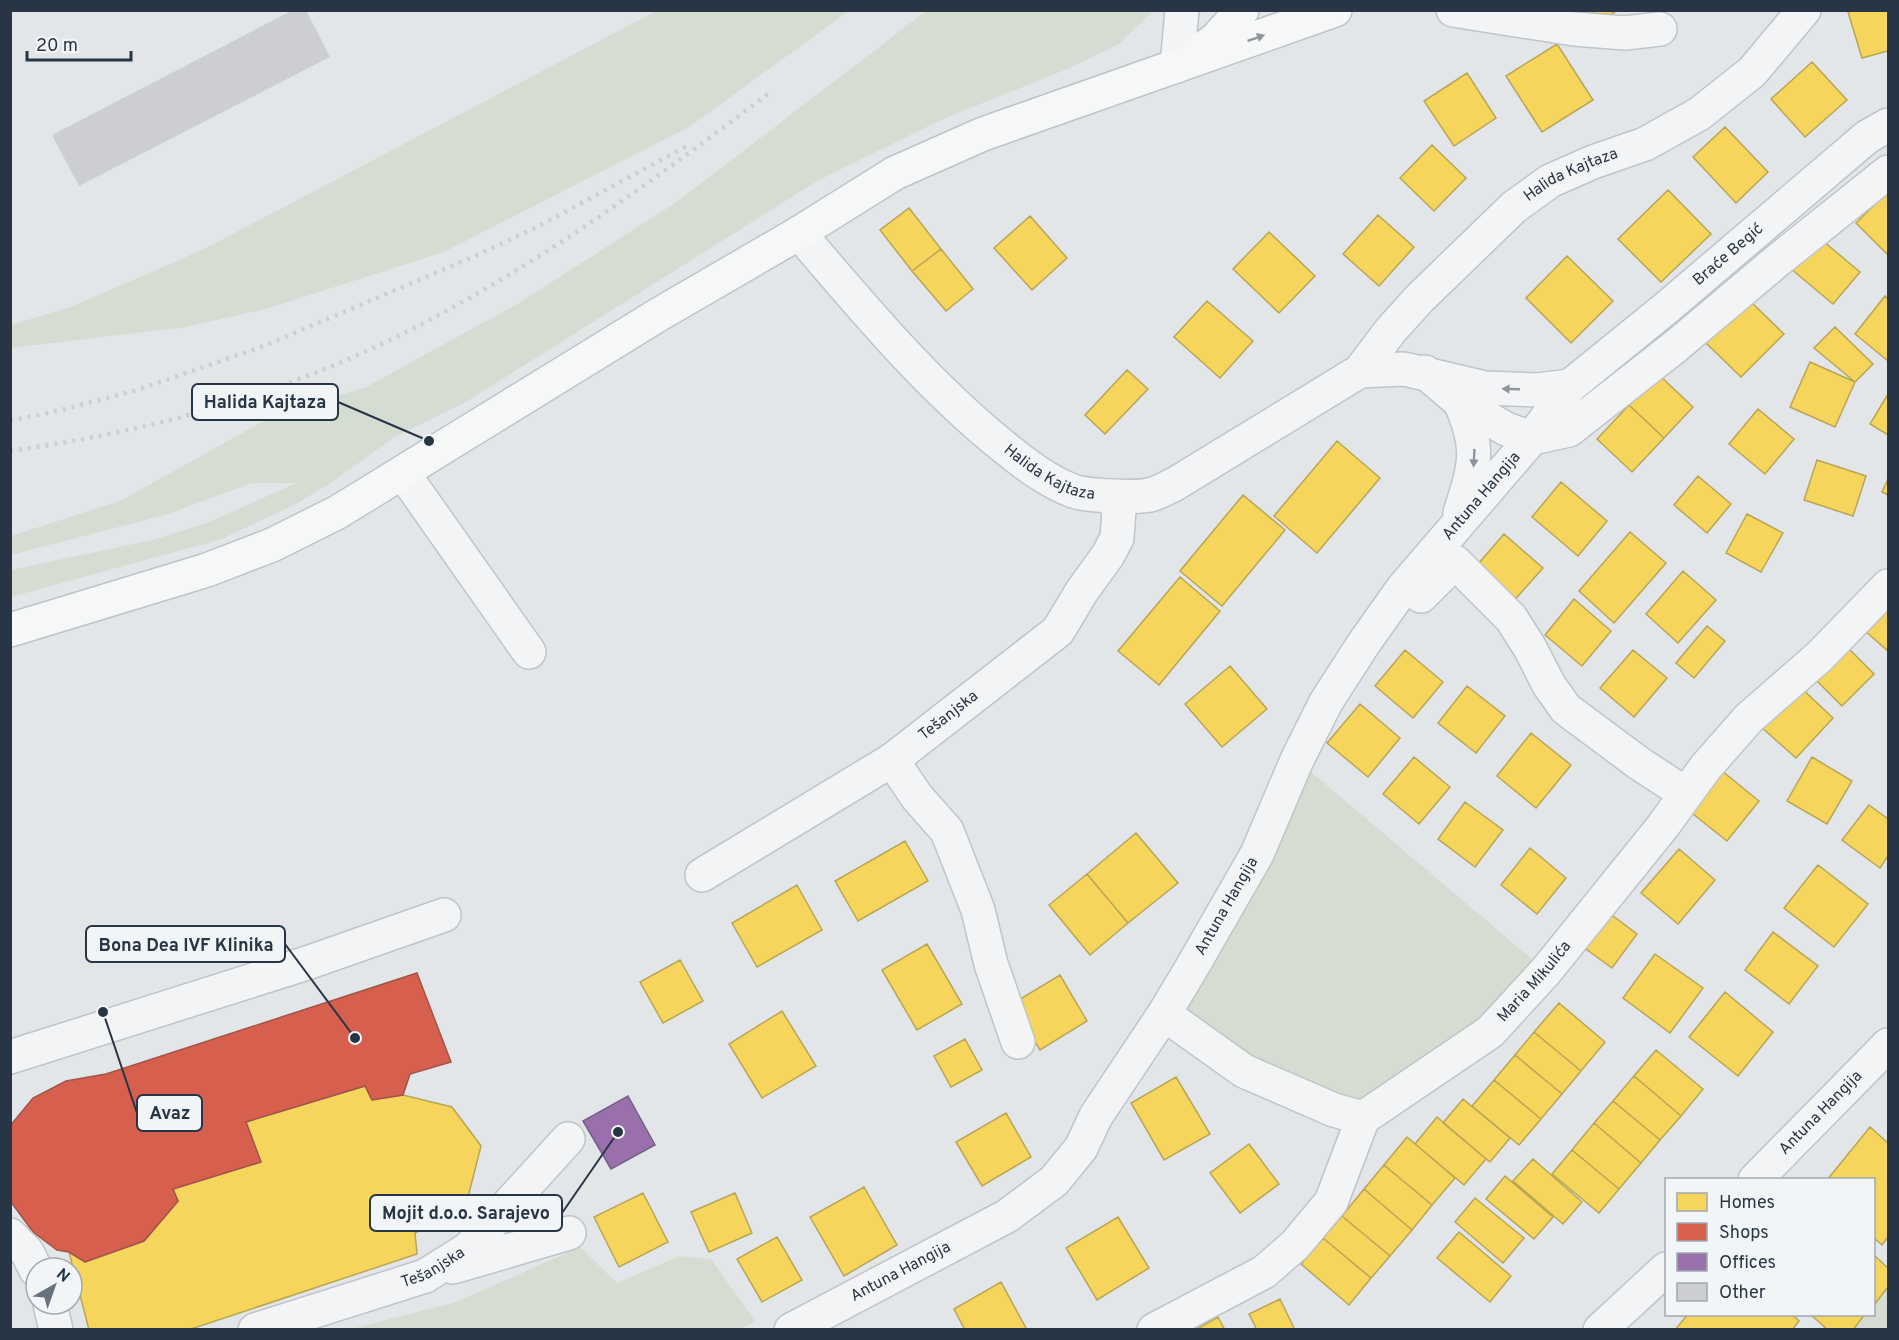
<svg xmlns="http://www.w3.org/2000/svg" width="1899" height="1340" font-family="Overpass,sans-serif">
  <style>
    .green { fill: #d5ddd3 }
    .homes { fill: #f6d55c; stroke: #b8a555; stroke-width: 1.5 }
    .shops { fill: #d6604d; stroke: #a2534a; stroke-width: 1.5 }
    .offices { fill: #9970ab; stroke: #775e8c; stroke-width: 1.5 }
    .building { fill: #ccced1 }
    .lines { fill: none; stroke-linecap: round; stroke-linejoin: round }
    .minor-casing { stroke: #c1c4c7; stroke-width: 36 }
    .major-casing { stroke: #bfc3c7; stroke-width: 36 }
    .minor { stroke: #f3f4f5; stroke-width: 33 }
    .major { stroke: #f6f7f7; stroke-width: 33 }
    .rail { stroke: #ccced0; stroke-width: 4.5; stroke-dasharray: 3 6; stroke-linecap: butt }
    .oneway { fill: #8f969e }
    .oneway2 { fill: #8e949c }
    .labels { text-anchor: middle; dominant-baseline: central; stroke-width: 6; stroke-linejoin: round; paint-order: stroke }
    .street-label { font-size: 16px; fill: #283544; stroke: #f1f5f8 }
    .leader { fill: none; stroke: #283544; stroke-width: 2 }
    .callout-dot { fill: #283544; stroke: #f1f5f8; stroke-width: 2 }
    .callout { fill: #f1f5f8; stroke: #283544; stroke-width: 2 }
    .callout-label { font-size: 18px; text-anchor: middle; font-weight: bold; fill: #283544 }
  </style>
  <rect width="100%" height="100%" fill="#e3e6e9"/>
  <!-- green -->
  <path class="green" d="M656 11H849L689 127 444 252 269 308 186 327 11 348V325L73 306 204 249Z
    M926 11H1153L1119 44 1072 67 941 120 819 180 466 402 393 438 334 481 296 504 222 539 11 597V570L152 540 207 523 296 483H252L165 515 11 555V536L122 500 278 413 366 387 519 303 678 201Z
    M1297 760 1546 971 1391 1098 1336 1107 1158 1004Z
    M580 1247 617 1283 679 1256 711 1259 755 1321 740 1330 351 1329 456 1302Z
    M1888 1287V1329L1853 1330 1865 1315 1874 1314V1305Z"/>
  <!-- homes -->
  <path class="homes" d="M1592 10H1618L1599 22Z
    M1855 10H1888V51L1862 58 1848 12Z
    M1557 44 1593 100 1542 132 1506 76Z
    M1812 62 1847 100 1805 137 1771 99Z
    M1467 73 1496 118 1454 146 1424 101Z
    M1725 127 1768 172 1736 203 1693 157Z
    M1432 145 1466 178 1434 211 1400 178Z
    M1668 190 1711 234 1661 282 1618 239Z
    M1887 192 1888 194V255L1856 223Z
    M909 208 941 249 912 271 880 230Z
    M1378 215 1414 247 1379 286 1343 254Z
    M1030 216 1067 258 1032 290 994 248Z
    M1269 232 1315 276 1279 313 1233 269Z
    M1817 236 1860 272 1833 304 1790 268Z
    M941 249 973 289 946 311 912 271Z
    M1567 256 1613 301 1571 343 1526 298Z
    M1885 296 1888 299V361L1855 334Z
    M1749 300 1784 334 1741 377 1706 343Z
    M1207 301 1253 341 1220 378 1174 337Z
    M1835 327 1873 364 1855 382 1814 348Z
    M1810 362 1855 382 1835 427 1790 407Z
    M1127 370 1148 389 1105 434 1085 415Z
    M1658 374 1693 407 1664 438 1629 405Z
    M1888 394V435L1870 424Z
    M1629 405 1664 438 1632 472 1597 439Z
    M1758 409 1794 439 1765 474 1729 444Z
    M1337 441 1380 478 1317 553 1274 516Z
    M1817 460 1866 476 1853 516 1804 500Z
    M1698 476 1731 504 1707 533 1674 505Z
    M1888 479V495L1882 492Z
    M1561 482 1607 521 1578 556 1532 517Z
    M1243 495 1285 530 1222 606 1180 571Z
    M1747 514 1783 533 1761 572 1726 553Z
    M1630 532 1666 563 1614 623 1579 591Z
    M1504 534 1543 568 1510 605 1472 571Z
    M1683 571 1716 600 1678 643 1646 614Z
    M1180 577 1220 611 1159 685 1118 651Z
    M1574 599 1611 631 1582 666 1545 635Z
    M1888 603V651L1865 631Z
    M1707 626 1725 641 1694 678 1676 663Z
    M1842 642 1874 674 1842 706 1810 674Z
    M1405 650 1443 682 1413 718 1375 686Z
    M1633 650 1667 678 1634 717 1600 688Z
    M1230 666 1267 709 1222 747 1185 704Z
    M1798 685 1833 718 1796 758 1760 726Z
    M1467 686 1505 716 1476 753 1438 723Z
    M1360 704 1400 738 1368 777 1327 743Z
    M1531 733 1571 765 1536 808 1497 776Z
    M1414 757 1450 787 1419 824 1383 794Z
    M1812 757 1852 781 1827 824 1787 801Z
    M1716 766 1759 801 1727 841 1683 806Z
    M1465 802 1503 830 1475 867 1438 839Z
    M1869 805 1888 819V856L1880 868 1842 840Z
    M1136 833 1178 883 1128 923 1087 874Z
    M905 841 928 881 858 921 835 881Z
    M1530 848 1566 878 1537 914 1501 885Z
    M1679 849 1715 880 1678 924 1641 893Z
    M1818 865 1868 904 1834 947 1784 908Z
    M1087 874 1128 923 1090 955 1049 905Z
    M797 885 822 930 757 967 732 923Z
    M1601 907 1637 934 1612 968 1575 941Z
    M1773 932 1818 966 1789 1004 1745 970Z
    M927 944 962 1004 917 1030 882 970Z
    M1655 954 1703 988 1670 1033 1623 998Z
    M680 960 703 1001 663 1023 640 982Z
    M1060 975 1087 1021 1040 1050 1012 1004Z
    M1725 992 1773 1032 1738 1076 1689 1037Z
    M1559 1003 1605 1042 1581 1071 1534 1032Z
    M782 1011 816 1066 762 1098 729 1044Z
    M1534 1032 1581 1071 1562 1094 1515 1055Z
    M965 1039 982 1070 951 1087 934 1056Z
    M1656 1050 1703 1089 1681 1116 1634 1076Z
    M1515 1055 1562 1094 1541 1119 1494 1080Z
    M1634 1076 1681 1116 1660 1140 1613 1101Z
    M1176 1077 1210 1134 1164 1160 1131 1103Z
    M1494 1080 1541 1119 1519 1145 1472 1106Z
    M365 1086 372 1100 403 1095 452 1107 481 1146 465 1209 415 1233 417 1254 188 1330H89L69 1252 85 1262 144 1241 178 1201 173 1189 261 1162 246 1122Z
    M1463 1099 1510 1138 1490 1162 1443 1123Z
    M1613 1101 1660 1140 1641 1163 1594 1123Z
    M1006 1113 1031 1157 982 1186 956 1142Z
    M1437 1117 1486 1159 1464 1185 1415 1144Z
    M1594 1123 1641 1163 1619 1189 1572 1150Z
    M1870 1127 1888 1143V1237L1882 1245 1874 1238V1180H1827Z
    M1407 1137 1455 1178 1432 1205 1384 1165Z
    M1249 1144 1279 1184 1240 1213 1210 1173Z
    M1572 1150 1619 1189 1599 1213 1552 1174Z
    M1533 1159 1582 1202 1563 1224 1513 1181Z
    M1384 1165 1432 1205 1412 1230 1364 1189Z
    M1505 1176 1553 1217 1534 1239 1486 1199Z
    M864 1187 897 1245 844 1276 810 1217Z
    M1364 1189 1412 1230 1390 1256 1342 1216Z
    M643 1193 668 1242 619 1267 594 1217Z
    M735 1193 752 1233 709 1252 691 1212Z
    M1475 1198 1524 1238 1503 1263 1455 1222Z
    M1342 1216 1390 1256 1371 1278 1323 1238Z
    M1118 1217 1149 1268 1097 1300 1066 1248Z
    M1459 1232 1511 1276 1490 1302 1437 1258Z
    M777 1237 802 1280 762 1302 737 1259Z
    M1323 1238 1371 1278 1349 1305 1301 1264Z
    M1874 1255 1888 1268V1287L1874 1305Z
    M1001 1282 1027 1330H965L954 1309Z
    M1280 1299 1295 1330H1257L1249 1314Z
    M1688 1314H1792L1799 1321 1792 1330H1675Z
    M1810 1314H1865L1853 1330H1828Z
    M1218 1317 1225 1330H1195Z"/>
  <!-- shops -->
  <path class="shops" d="M417 973 451 1062 410 1074 403 1095 372 1100 365 1086 246 1122 261 1162 173 1189 178 1201 144 1241 85 1262 69 1252 57 1250 33 1232 11 1202 10 1126 33 1098 66 1081 106 1074Z"/>
  <!-- offices -->
  <path class="offices" d="M628 1096 655 1145 611 1169 583 1121Z"/>
  <!-- building -->
  <path class="building" d="M293 10H306L330 57 79 186 52 135Z"/>
  <g class="lines">
    <!-- minor casing -->
    <g class="minor-casing">
      <g id="minor">
        <path d="M1453 10 1574 29 1625 33 1660 29"/>
        <path d="M1177 66 1182 10"/>
        <path id="s1" d="M799 233C863 308 927 385 1004 447 1025 464 1047 481 1073 491 1087 496 1135 498 1150 495 1158 493 1167 488 1175 484L1360 371 1391 330 1420 298 1514 207 1550 181 1593 162 1645 144 1699 114 1752 72 1804 10"/>
        <path d="M1360 371 1404 369 1485 388 1537 390 1570 386"/>
        <path d="M1425 372 1460 402 1506 429 1532 438 1569 430 1676 346 1777 261 1888 172"/>
        <path d="M1460 402C1481 449 1475 466 1460 513"/>
        <path d="M403 473 529 652"/>
        <path d="M1421 596 1455 562 1511 618 1530 648 1549 685 1566 709 1640 764 1686 794"/>
        <path d="M892 760 917 797 947 831 978 910 991 964 1018 1042"/>
        <path id="s2" d="M702 875 892 760 1058 631 1082 591 1108 555 1117 538 1119 510 1111 496"/>
        <path d="M1164 1014 1244 1071 1334 1110 1363 1118"/>
        <path d="M10 1057 307 963 444 915"/>
        <path id="s3" d="M1755 1180 1888 1045"/>
        <path d="M10 1235 27 1252 36 1270"/>
        <path d="M453 1267 569 1233"/>
        <path d="M50 1304 56 1330"/>
        <path id="s4" d="M255 1330 425 1276 468 1249 568 1139"/>
        <path id="s5" d="M791 1330 1007 1216 1054 1181 1081 1148 1096 1116 1164 1014 1191 969 1257 854 1297 760 1326 702 1364 643 1403 588 1532 438 1570 386 1665 309 1867 137 1888 125"/>
        <path id="s6" d="M1154 1330 1264 1272 1295 1245 1331 1202 1363 1118 1490 1032 1546 971 1663 826 1705 768 1749 718 1819 657 1888 586"/>
        <path d="M1600 1330 1666 1269"/>
      </g>
    </g>
    <!-- major casing -->
    <g class="major-casing">
      <path id="major" d="M1200 51 1217 38 1242 10
        M10 630 207 570 272 545 338 512 658 315 799 233 895 173 983 134 1335 10"/>
    </g>
    <!-- minor -->
    <use href="#minor" class="minor"/>
    <!-- major -->
    <use href="#major" class="major"/>
    <!-- rail -->
    <path class="rail" d="M10 421 65 409 137 390 264 346 473 257 539 226 687 146
      M10 451C100 438 190 419 275 388 457 324 616 209 768 94"/>
  </g>
  <!-- one-way arrows -->
  <defs><path id="oneway-solid" d="M-6-.8H1V-3.2L6.5 0L1 3.2V.8H-6Z" transform="scale(1.5)"/></defs>
  <use class="oneway" href="#oneway-solid" transform="translate(1256 38) rotate(-19)"/>
  <g class="oneway2">
    <use href="#oneway-solid" transform="translate(1511 389) rotate(-178)"/>
    <use href="#oneway-solid" transform="translate(1474 458) rotate(93)"/>
  </g>
  <g class="labels">
    <!-- street labels -->
    <g class="street-label">
      <text stroke="none"><textPath href="#s1" startOffset="992">Halida Kajtaza</textPath></text>
      <text stroke="none"><textPath href="#s5" startOffset="1461">Braće Begić</textPath></text>
      <text stroke="none"><textPath href="#s1" startOffset="350">Halida Kajtaza</textPath></text>
      <text stroke="none"><textPath href="#s5" startOffset="1114">Antuna Hangija</textPath></text>
      <text stroke="none"><textPath href="#s2" startOffset="294">Tešanjska</textPath></text>
      <text stroke="none"><textPath href="#s5" startOffset="628">Antuna Hangija</textPath></text>
      <text stroke="none"><textPath href="#s6" startOffset="532">Maria Mikulića</textPath></text>
      <text stroke="none"><textPath href="#s3" startOffset="94">Antuna Hangija</textPath></text>
      <text stroke="none"><textPath href="#s4" startOffset="189">Tešanjska</textPath></text>
      <text stroke="none"><textPath href="#s5" startOffset="124">Antuna Hangija</textPath></text>
    </g>
  </g>
  <!-- callouts -->
  <path class="leader" d="M429 441L338 402M355 1038L285 944M103 1012L137 1113M618 1132L562 1213"/>
  <g class="callout-dot">
    <circle cx="429" cy="441" r="6"/>
    <circle cx="355" cy="1038" r="6"/>
    <circle cx="103" cy="1012" r="6"/>
    <circle cx="618" cy="1132" r="6"/>
  </g>
  <g class="callout">
    <rect x="192" y="384" width="146" height="36" rx="6"/>
    <rect x="86" y="926" width="199" height="36" rx="6"/>
    <rect x="137" y="1095" width="65" height="36" rx="6"/>
    <rect x="370" y="1195" width="192" height="36" rx="6"/>
  </g>
  <g class="callout-label">
    <text x="265" y="408">Halida Kajtaza</text>
    <text x="186" y="951">Bona Dea IVF Klinika</text>
    <text x="170" y="1119">Avaz</text>
    <text x="466" y="1219">Mojit d.o.o. Sarajevo</text>
  </g>
  <!-- border -->
  <rect width="1899" height="1340" fill="none" stroke="#283544" stroke-width="24"/>
  <!-- legend -->
  <rect x="1665" y="1178" width="210" height="138" fill="#f1f5f8" stroke="#a1a8b0" stroke-width="1.5"/>
  <rect x="1677" y="1193" width="30" height="18" fill="#f6d55c" stroke="#a1a8b0" stroke-width="1.5"/>
  <text x="1719" y="1208" font-size="18" fill="#283544">Homes</text>
  <rect x="1677" y="1223" width="30" height="18" fill="#d6604d" stroke="#a1a8b0" stroke-width="1.5"/>
  <text x="1719" y="1238" font-size="18" fill="#283544">Shops</text>
  <rect x="1677" y="1253" width="30" height="18" fill="#9970ab" stroke="#a1a8b0" stroke-width="1.5"/>
  <text x="1719" y="1268" font-size="18" fill="#283544">Offices</text>
  <rect x="1677" y="1283" width="30" height="18" fill="#ccced1" stroke="#a1a8b0" stroke-width="1.5"/>
  <text x="1719" y="1298" font-size="18" fill="#283544">Other</text>
  <!-- north arrow -->
  <g transform="translate(54 1286) rotate(40)"><circle r="28" fill="#f1f5f8" stroke="#a1a8b0" stroke-width="1.5"/>
  <path d="M0-4.5L10 22L0 15L-10 22Z" fill="#69737e"/>
  <text y="-9" font-size="16" font-weight="bold" text-anchor="middle" fill="#283544">N</text>
  </g>
  <!-- scale -->
  <path d="M27 51v9h104v-9" fill="none" stroke="#283544" stroke-width="3"/>
  <text x="36" y="51" font-size="18" fill="#283544" stroke="#f1f5f8" stroke-width="4.5" paint-order="stroke">20 m</text>
</svg>
